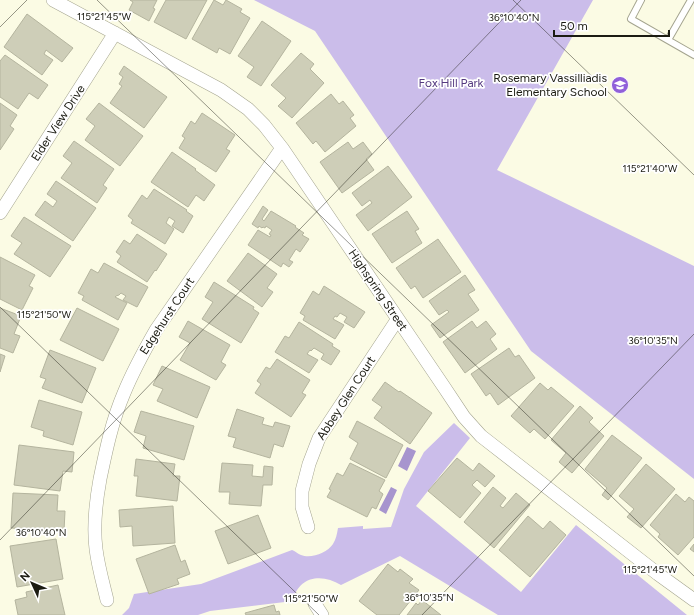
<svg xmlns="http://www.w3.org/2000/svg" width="694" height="615" font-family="Figtree,sans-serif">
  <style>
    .green { fill: #cbbdea }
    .water { fill: #a795ce }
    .building { fill: #ceceb8; stroke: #b4b49e }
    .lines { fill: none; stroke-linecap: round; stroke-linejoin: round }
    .service-casing { stroke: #a4a48f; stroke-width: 8 }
    .minor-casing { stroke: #a4a48f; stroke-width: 14 }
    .service { stroke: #fff; stroke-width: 6 }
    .minor { stroke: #fff; stroke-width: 13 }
    .ticks { fill: none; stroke: #1b1b12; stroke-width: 1; stroke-opacity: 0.45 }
    .labels { text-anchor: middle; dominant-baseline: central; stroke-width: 3.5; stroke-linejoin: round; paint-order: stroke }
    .poi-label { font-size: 12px; fill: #1b1b12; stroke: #fff; text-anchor: end }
    .park-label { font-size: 12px; fill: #553a80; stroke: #fff }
    .street-label { font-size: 12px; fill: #1b1b12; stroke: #fff }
    .ticks-label { font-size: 10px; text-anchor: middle; fill: #1b1b12; stroke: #fff; stroke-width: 3.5; stroke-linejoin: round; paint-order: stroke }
  </style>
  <rect width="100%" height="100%" fill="#fbfbe4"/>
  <!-- green -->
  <path class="green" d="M254 0H593L497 170 694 266V479L531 351 315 31Z
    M454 423 470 438 416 506 521 592 576 525 687 615H498L400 556 341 585C322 573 298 576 293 601L210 611 198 615H122L129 608 134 594 201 584 292 550C295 551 298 554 301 555 311 559 327 553 333 544 336 539 337 534 338 528L363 526V529L391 527 404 489 424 452Z"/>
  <!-- water -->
  <path class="water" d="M407 447 416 451 407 471 398 466Z
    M391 487 397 490 386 514 379 510Z"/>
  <!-- building -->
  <path class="building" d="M130 0H157L153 8 155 9 149 21 129 10 133 2Z
    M166 0H207L186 39 154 22Z
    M214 0 223 5 226 0 242 9 240 12 250 18 230 54 219 48 217 53 192 39Z
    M27 14 73 48 62 62 46 50 44 54 53 60 42 75 4 47Z
    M262 21 291 41 261 86 247 77 254 67 238 56Z
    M301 53 314 64 310 69 324 83 292 118 278 106 286 98 271 85Z
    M5 55 48 85 38 99 29 93 18 109 0 97V61Z
    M124 66 167 97 144 128 110 103 122 86 119 84 123 77 119 74Z
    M331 94 339 104 343 101 354 115 350 118 356 126 325 152 316 141 313 144 296 123Z
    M0 103 17 115 10 126 14 129 0 150Z
    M99 103 143 136 120 166 85 140 95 126 86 119Z
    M202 113 235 135 226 149 230 151 216 172 179 148 185 138 182 136 191 121 195 124Z
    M74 141 114 169 103 185 107 188 97 203 61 178 72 163 63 156Z
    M348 142 353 149 363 142 372 154 366 159 374 170 342 193 320 162Z
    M172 152 196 169 195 170 215 185 204 201 196 195 188 207 151 182Z
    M388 166 412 197 368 231 356 215 372 203 370 200 362 206 352 193Z
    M56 181 96 208 73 241 35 215 45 201 53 207 57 201 47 194Z
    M154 189 187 210 186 211 193 216 183 233 172 226 175 221 169 217 166 223 174 229 165 244 131 223 133 220 128 216 142 195 147 199Z
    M263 206 268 210 262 219 264 221 271 211 296 226 295 227 304 233 302 235 309 239 300 252 296 249 289 260 293 262 289 267 283 263 281 267 248 245 258 230 270 237 271 235 269 234 272 230 266 226 265 228 263 227 262 228 259 226 258 228 252 224Z
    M407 211 419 229 415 231 422 243 392 263 372 234Z
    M24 217 71 246 50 277 14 254 22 243 11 236Z
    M137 234 167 254 156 271 155 270 147 282 117 262 121 256 116 252 124 240 130 244Z
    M438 239 461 272 423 298 415 286 411 289 396 268Z
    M248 253 277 274 267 288 273 292 262 307 227 281Z
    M0 257 35 275 29 286 33 288 22 310 0 299Z
    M104 263 148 287 137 307 123 300 126 296 121 293 119 295 116 296 115 297 127 303 118 320 82 300 84 296 78 293 91 269 98 273Z
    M465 275 475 290 468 294 479 310 440 338 431 325 449 312 447 310 439 315 429 301Z
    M214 282 254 307 253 309 259 313 241 343 202 319 213 302 205 297Z
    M324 286 365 312 354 328 344 322 347 317 340 313 337 317 335 316 333 319 344 325 335 339 303 320 305 316 300 313 313 291 319 295Z
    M0 308 21 316 14 334 20 336 13 353 0 348Z
    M77 308 119 329 103 361 60 340Z
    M188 321 230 345 221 362 226 365 216 380 180 360 190 343 179 337Z
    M472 321 477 328 486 321 496 334 490 339 497 349 465 373 443 342Z
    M299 322 333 344 332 346 340 351 331 365 321 359 324 354 314 348 311 351 310 350 307 354 318 360 309 373 275 352 285 336 289 338Z
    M509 348 515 357 519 355 535 378 498 405 490 393 486 396 471 374Z
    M50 350 96 368 82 403 42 388 46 379 40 377Z
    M0 354 5 356 0 372Z
    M277 359 310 380 302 393 306 395 291 417 255 393 261 384 257 381 266 367 270 369Z
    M162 366 210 387 197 418 157 401 163 389 153 385Z
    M385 382 399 392 400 391 432 413 410 444 374 418 382 407 372 400Z
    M540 383 548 390 551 387 574 406 545 439 534 429 530 433 511 416Z
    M39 400 82 412 73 445 43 436 44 431 31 427Z
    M580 406 593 418 589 422 604 436 572 473 559 462 566 453 551 440Z
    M237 409 264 418 262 424 273 427 275 422 290 426 283 447 274 444 270 458 233 447 236 438 228 436Z
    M141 411 194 426 184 460 143 448 146 436 134 432Z
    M357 421 403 445 386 478 350 459 358 443 349 437Z
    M612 435 642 458 608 500 602 495 607 488 585 469Z
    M19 445 74 452 72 472 63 471 60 491 14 485Z
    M457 458 473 471 479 463 495 476 485 487 477 480 472 485 481 493 460 518 428 491Z
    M136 459 175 464 173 476H180L177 501 136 496 138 476H134Z
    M222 463 253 465 252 476 263 477 264 466 273 467 272 485H263L261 506 229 504 230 492H219Z
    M350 463 385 480 379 491 383 494 376 509 372 507 367 517 327 497 331 490 329 489 337 473 343 476Z
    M646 464 675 489 641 528 627 517 634 509 619 496Z
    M493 487 506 498 500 506 503 508 516 493 530 505 494 548 464 522Z
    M13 493 58 495 57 511H65L64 531 11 528Z
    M676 494 685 502 689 497 694 501V537L678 555 658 537 660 534 650 525Z
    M173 506 175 543 133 546 132 526 120 527 119 510Z
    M258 515 271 548 228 564 215 531Z
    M528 516 543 529 550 521 566 535 530 577 499 550Z
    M56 539 63 579 17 587 10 546Z
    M694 544V552L690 549Z
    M175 545 181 562 185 560 190 574 177 579 179 584 149 594 136 559Z
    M388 564 398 572 400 569 413 579 409 583 419 590 399 615H377L359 601Z
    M58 585 65 615H18L15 600 27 597 26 592Z
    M422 600 441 615H407L416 603 418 605Z
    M274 605 276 612 279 611 280 615H246L245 613Z"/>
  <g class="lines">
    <!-- service casing -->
    <g class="service-casing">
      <path id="service" d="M641 0 631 19 694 55
        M668 40 691 0"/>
    </g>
    <!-- minor casing -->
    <g class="minor-casing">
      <path id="minor" d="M53 0 221 90 248 109 264 125 282 148 444 387 464 417 481 436 658 574 694 600
        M0 213 115 33
        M308 527 302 507V491L309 464 319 438 397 320
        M107 600C103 583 98 566 96 549 93 526 96 501 100 479 106 450 112 421 124 393 133 371 144 351 156 330L282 148
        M315 604 322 615"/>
    </g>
    <!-- service -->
    <use href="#service" class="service"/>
    <!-- minor -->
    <use href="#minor" class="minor"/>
  </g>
  <!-- ticks -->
  <path class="ticks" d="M97 0 694 576M513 0 694 175M0 27 27 0M0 307 319 615M0 540 521 0M422 615 694 334"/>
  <!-- icons -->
  <defs>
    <g id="school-disc" transform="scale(0.9)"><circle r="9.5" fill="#9060d9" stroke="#fff"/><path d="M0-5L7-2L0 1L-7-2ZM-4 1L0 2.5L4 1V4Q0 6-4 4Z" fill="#fff"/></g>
  </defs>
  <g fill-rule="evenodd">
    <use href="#school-disc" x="620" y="85"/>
  </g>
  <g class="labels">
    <!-- poi labels -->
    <g class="poi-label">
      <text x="607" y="78">Rosemary Vassilliadis<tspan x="607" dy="14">Elementary School</tspan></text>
    </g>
    <!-- park labels -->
    <g class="park-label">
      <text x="451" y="83">Fox Hill Park</text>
    </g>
    <!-- street labels -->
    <g class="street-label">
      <text transform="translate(58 123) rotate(-57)">Elder View Drive</text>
      <text transform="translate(378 290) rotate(56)">Highspring Street</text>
      <text transform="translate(167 316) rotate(-57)">Edgehurst Court</text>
      <text transform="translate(346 398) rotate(-57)">Abbey Glen Court</text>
    </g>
  </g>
  <g class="ticks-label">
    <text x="104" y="20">115°21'45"W</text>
    <text x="514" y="21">36°10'40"N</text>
    <text x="650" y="172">115°21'40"W</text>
    <text x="44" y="318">115°21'50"W</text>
    <text x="653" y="344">36°10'35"N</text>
    <text x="41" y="536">36°10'40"N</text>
    <text x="650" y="573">115°21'45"W</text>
    <text x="429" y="601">36°10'35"N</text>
    <text x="311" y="602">115°21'50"W</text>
  </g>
  <!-- north arrow -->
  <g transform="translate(32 583) rotate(314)" stroke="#ffffff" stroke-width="3" paint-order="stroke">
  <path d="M0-3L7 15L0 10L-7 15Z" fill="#1b1b12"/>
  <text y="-6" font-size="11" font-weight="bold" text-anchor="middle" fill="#1b1b12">N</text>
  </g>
  <!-- scale -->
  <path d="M554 30v6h115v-6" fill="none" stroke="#1b1b12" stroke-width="2"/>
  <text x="560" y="30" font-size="12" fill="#1b1b12" stroke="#ffffff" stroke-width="3" paint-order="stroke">50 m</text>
</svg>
